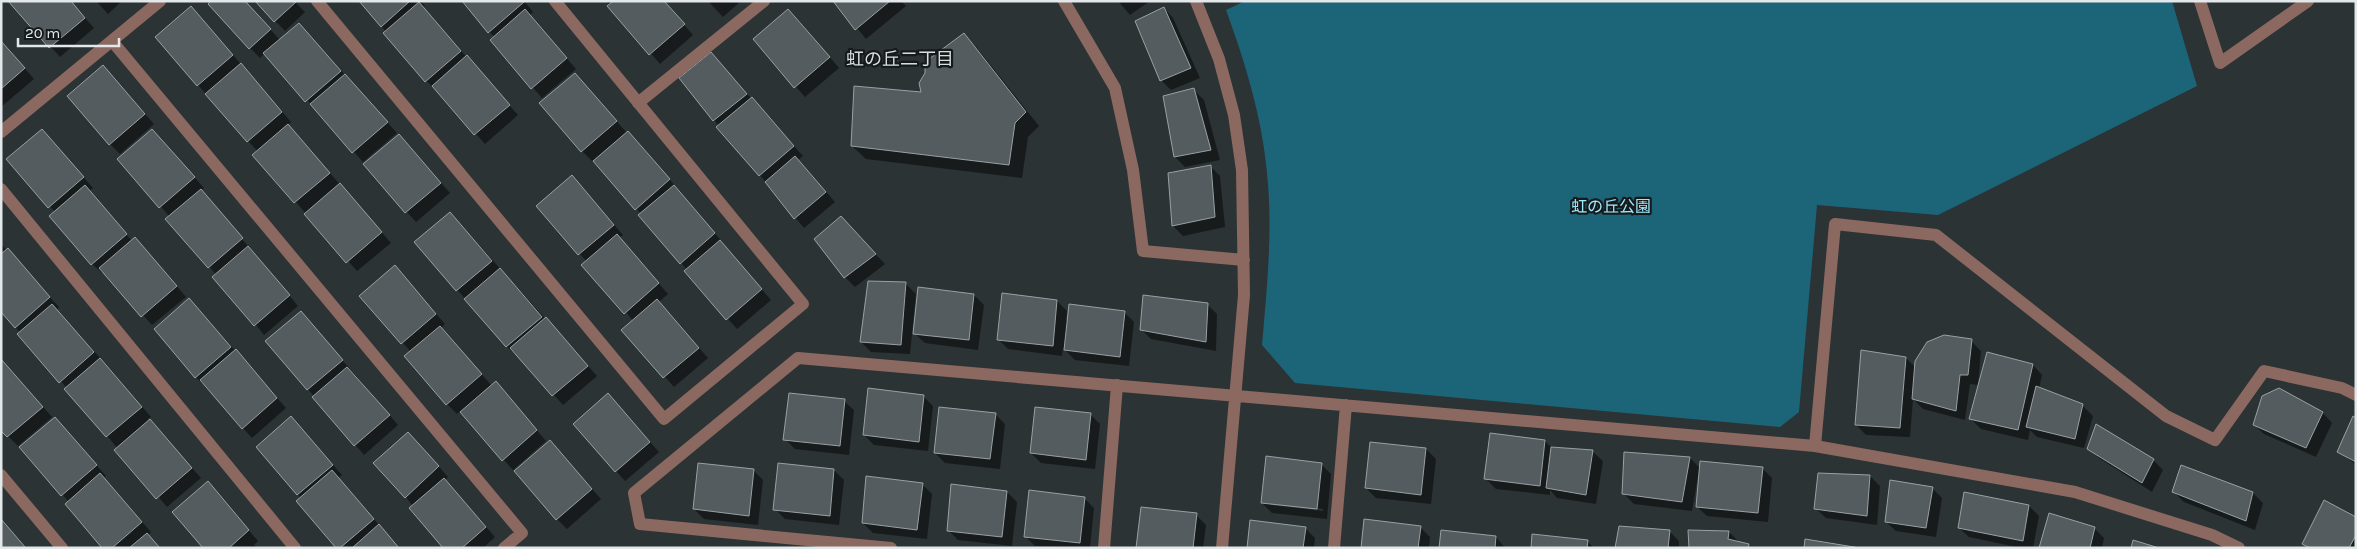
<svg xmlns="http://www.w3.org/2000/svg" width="2357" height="549" font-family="Karla,'Noto Sans JP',sans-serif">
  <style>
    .green { fill: #1c6578 }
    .shadow { fill: #0007; fill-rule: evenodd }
    .building { fill: #545c5f; stroke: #98a1a4 }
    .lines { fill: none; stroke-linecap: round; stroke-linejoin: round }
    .minor { stroke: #8b6960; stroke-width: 12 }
    .labels { text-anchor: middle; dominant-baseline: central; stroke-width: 4.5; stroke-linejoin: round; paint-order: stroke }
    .park-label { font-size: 16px; fill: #9ee8ff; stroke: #161a1b }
    .neighbourhood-label { font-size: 18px; fill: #d5dfe2; stroke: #161a1b }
  </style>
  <rect width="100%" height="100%" fill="#2b3335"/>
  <!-- green -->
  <path class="green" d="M1245 1H2172L2197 86 1938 215 1817 205 1799 412 1780 427 1295 383 1262 345C1267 288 1273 230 1267 173 1262 117 1245 62 1226 10Z"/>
  <!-- shadow -->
  <path class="shadow" d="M10 1H70L94 28 60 57Z
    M96 1H122L108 14Z
    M244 1 280 40 299 24 397 133 363 162 265 53 260 58 250 48Z
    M256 1H294L305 12 285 31Z
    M361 1H421L425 6 423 8 518 115 485 144 437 90 426 81Z
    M524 1 533 12 530 15 576 69 542 98 491 40 495 37 489 32Z
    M606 1H664L693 35 660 64Z
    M708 1H741L723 17Z
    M835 1H901L906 6 866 39Z
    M1118 1H1150L1130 15Z
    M1164 8 1173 18 1200 78 1171 90 1161 80Z
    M201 18 291 122 288 125 391 243 357 271 254 155 258 152 198 85Z
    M798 20 839 68 805 97 754 39Z
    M964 34 977 48 1039 126 1028 137 1022 178 866 159 852 146 923 93Z
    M1 41 34 79 1 107Z
    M720 64 803 156 798 160 835 202 804 228 714 120Z
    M575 74 627 133 628 132 638 142 724 244 723 245 771 300 737 329 686 271 687 270 641 214 593 160 592 161 582 151 541 104Z
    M112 77 154 124 120 154 110 144Z
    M1194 90 1204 100 1220 160 1185 167 1175 157 1165 97Z
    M42 130 93 188 89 191 132 241 144 248 186 297 152 325 104 272 102 273 92 264 55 212 8 159Z
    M152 130 204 188 201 190 298 306 264 335 170 217 119 159Z
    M399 135 450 193 416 222 365 165Z
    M1210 166 1220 176 1225 227 1183 236 1173 226 1170 174Z
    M581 187 623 235 619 238 668 294 659 302 708 358 674 387 623 330 633 321 587 262 538 206Z
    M459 223 597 376 563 405 518 355 517 356 507 347 416 242Z
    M850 228 885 264 855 287 845 277Z
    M1 244 59 307 57 310 110 369 151 417 148 419 201 478 167 507 1 310Z
    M395 267 445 324 441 328 492 386 505 393 546 441 513 470 460 411 457 414 447 404 406 356 411 352 361 296Z
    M906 284 916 294 910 354 871 352 861 342Z
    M974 295 984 305 978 350 925 343 915 334Z
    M1057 301 1067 311 1066 320 1124 312 1134 322 1129 366 1075 360 1063 348 1062 356 1008 349 998 339Z
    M1207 304 1217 314 1216 351 1151 339 1141 329Z
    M199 310 286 408 252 438 196 377Z
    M301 312 398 425 364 455 267 341Z
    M1971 341 1981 351 1978 385 1970 384 1965 420 1923 409 1913 399 1910 437 1866 435 1856 425 1906 358 1916 368Z
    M2033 365 2042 375 2039 389 2083 406 2093 416 2084 448 2037 437 2030 430 2028 440 1981 429 1971 419Z
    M10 369 52 417 18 446 1 429Z
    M2279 390 2323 413 2332 423 2316 457 2264 434 2254 425Z
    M608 395 659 452 625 481 616 471Z
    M923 396 933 406 928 451 874 445 864 435Z
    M844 401 854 410 849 455 795 449 785 439Z
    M995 414 1005 424 1000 469 945 463 935 453Z
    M1090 414 1100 424 1095 469 1041 463 1031 453Z
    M291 417 342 475 338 478 399 548H338L301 498 257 447Z
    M55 418 106 476 103 478 151 532 148 535 159 548H104L69 502 21 447Z
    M2356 419V465L2339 451Z
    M1545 441 1552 448 1593 452 1603 461 1596 504 1557 498 1550 490V495L1496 489 1486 479Z
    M418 443 448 477 445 480 495 537 483 548H444L406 497Z
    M2089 448 2153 460 2163 470 2152 492 2099 458Z
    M1426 449 1436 459 1431 504 1376 498 1366 488Z
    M559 452 601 499 567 529 557 519Z
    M1690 458 1701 469 1762 468 1772 478 1768 522 1707 516 1697 507 1700 477 1698 476 1692 511 1634 504 1624 494Z
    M1321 464 1331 474 1327 519 1272 513 1262 503ZM1271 503 1323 509V511L1271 505Z
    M2181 467 2253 493 2263 503 2255 530 2184 502 2174 492Z
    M753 470 763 480 758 525 704 519 694 509Z
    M834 470 844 480 839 525 785 519 775 509Z
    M1870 476 1880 486 1877 525 1826 518 1816 509Z
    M922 484 932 494 927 539 873 533 863 523Z
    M1932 488 1942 498 1936 537 1896 531 1886 522Z
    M1007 492 1017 502 1012 546 958 540 948 530Z
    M217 493 258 541 254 545 257 548H205Z
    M1084 498 1094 508 1090 548 1035 546 1025 536Z
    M2029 506 2039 516 2033 548H2021L1969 537 1959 528Z
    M1196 515 1206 525 1203 548H1138Z
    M2356 519V548H2308L2304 544Z
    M1420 527 1430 537 1429 548H1362Z
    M1305 528 1315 538 1314 548H1248Z
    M2095 529 2104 538 2102 548H2040Z
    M1670 532 1679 541V548H1617Z
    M1690 532H1729L1739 542 1751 548H1690Z
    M1496 537 1505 548H1440Z
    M1587 541 1594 548H1532Z"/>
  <!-- building -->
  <path class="building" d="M8 1H71L85 18 49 48Z
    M211 1H245L271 29 249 49 208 4Z
    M255 1H295L296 2 274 22Z
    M359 1H410L381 27Z
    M462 1H524V2L488 33Z
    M613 1H664L685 24 649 55 607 6Z
    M833 1H890L855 30Z
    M419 2 461 51 425 82 383 33Z
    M191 6 233 55 197 86 155 37Z
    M1164 7 1191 68 1160 81 1135 21Z
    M525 9 567 58 531 89 490 40Z
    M788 9 830 57 794 88 753 39Z
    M299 23 341 71 305 102 263 53Z
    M964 33 1026 112 1015 123 1009 165 851 146 854 86 921 92 919 83 925 73V62Z
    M1 41 25 68 1 89Z
    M711 52 747 94 713 121 679 78Z
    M467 55 510 105 474 135 432 86Z
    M241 63 282 112 247 142 205 94Z
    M103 65 145 114 109 145 67 96Z
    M575 73 617 121 581 152 539 103Z
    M345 74 388 122 352 153 310 104Z
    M1194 88 1211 150 1174 157 1163 96Z
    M752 97 794 146 759 176 716 127Z
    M288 124 330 173 294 203 252 155Z
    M42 129 84 177 48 208 6 159Z
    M152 129 195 177 159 208 117 159Z
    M628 131 670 179 635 210 593 161Z
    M399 134 441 183 405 213 363 164Z
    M795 156 826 192 794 219 765 182Z
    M1211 165 1215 217 1172 226 1168 173Z
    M572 175 614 225 578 255 536 206Z
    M340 183 382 232 346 263 304 214Z
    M85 185 127 234 91 265 49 216Z
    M674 185 715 233 680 264 638 215Z
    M201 189 243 238 208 268 165 219Z
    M450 212 492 261 456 291 414 242Z
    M841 216 876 254 844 278 814 239Z
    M617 234 659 283 624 314 581 265Z
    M135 237 177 286 141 317 99 268Z
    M720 240 762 289 726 320 684 271Z
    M248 246 290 295 254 326 212 277Z
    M8 248 50 297 15 328 1 312V254Z
    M395 265 436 314 401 344 359 296Z
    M500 268 542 317 506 347 464 299Z
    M868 281 906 282 901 345 860 342Z
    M918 287 974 294 969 340 913 334Z
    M1002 293 1057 300 1053 346 997 340Z
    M1143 295 1208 303 1206 342 1140 330Z
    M189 298 231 347 195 378 154 329Z
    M657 299 699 348 663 378 621 330Z
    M52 304 94 352 59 383 17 334Z
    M1069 304 1125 311 1120 357 1064 350Z
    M301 311 343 360 307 390 265 341Z
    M546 317 588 366 552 396 510 348Z
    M440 326 482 374 446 405 404 356Z
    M1944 335 1972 339 1968 375H1960L1956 411 1912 399 1915 361 1927 342Z
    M236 349 277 398 242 429 200 380Z
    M1861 350 1906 357 1900 428 1855 425Z
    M1987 352 2033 364 2018 430 1969 419Z
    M100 358 142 407 106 437 64 389Z
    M1 359 43 407 7 437 1 431Z
    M347 367 390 415 354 446 312 397Z
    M496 381 537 430 502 461 460 412Z
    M2036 386 2083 404 2075 439 2026 427Z
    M868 388 924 395 919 442 863 435Z
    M2279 388 2323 412 2306 448 2253 425 2262 396Z
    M608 393 650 442 615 472 573 424Z
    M789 393 845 399 840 446 783 440Z
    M939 407 996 413 990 459 934 453Z
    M1035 407 1091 413 1086 460 1030 453Z
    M291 416 333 465 297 495 256 447Z
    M2353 416 2356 418V462L2337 452Z
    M55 417 97 465 61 496 19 447Z
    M150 419 192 468 156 499 114 450Z
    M2096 424 2154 459 2142 483 2087 449Z
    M408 432 439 466 405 498 373 463Z
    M1490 433 1545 440 1540 486 1484 479Z
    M550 440 592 489 556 520 514 471Z
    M1370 442 1426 448 1421 495 1365 488Z
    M1551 447 1593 450 1586 495 1546 488Z
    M1624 452 1690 457 1682 502 1622 494Z
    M1266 456 1322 463 1317 509 1261 503Z
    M1700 461 1763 467 1758 513 1696 507Z
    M698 463 754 469 749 516 693 509Z
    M778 463 834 469 830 516 773 510Z
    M2181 465 2253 492 2246 521 2172 492Z
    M332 470 374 519 340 548H336L296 501Z
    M100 473 142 522 112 548H102L65 504Z
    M1818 473 1870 475 1867 516 1814 509Z
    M866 476 923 483 917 530 862 523Z
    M444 478 486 527 462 548H443L409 508Z
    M1890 480 1933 487 1926 528 1885 522Z
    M208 481 249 530 229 548H203L172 512Z
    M951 484 1007 491 1002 537 947 531Z
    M1029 490 1085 497 1080 543 1024 537Z
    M1964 492 2029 505 2023 541 1958 528Z
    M2324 500 2356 517V535L2349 548H2310L2302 544Z
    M1141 507 1197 513 1193 548H1136Z
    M2049 513 2095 527 2090 548H2039Z
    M1 519 25 547 24 548H1Z
    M1364 519 1421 526 1418 548H1361Z
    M1250 520 1306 527 1303 548H1247Z
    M379 524 399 548H352Z
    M1619 526 1670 530 1668 548H1615Z
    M1441 530 1496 536 1495 548H1439Z
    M1688 530 1729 531 1728 539 1749 544 1748 548H1689Z
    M147 533 160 548H129Z
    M1532 534 1588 540 1587 548H1531Z
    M1805 539 1860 548H1804Z
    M2133 540 2159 548H2131Z"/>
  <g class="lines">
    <!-- minor -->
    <path class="minor" d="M317 1 664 419 803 304 555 1
      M1064 1 1115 88 1133 170 1143 251 1244 260
      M1196 1 1219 59 1234 115 1242 170 1244 295 1222 548
      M2200 1 2220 63 2308 1
      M112 41 522 533 504 548
      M638 103 764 1
      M1 132 160 1
      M1 189 295 548
      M1815 446 1835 224 1936 235 2166 416 2215 440 2264 371 2342 388 2356 395
      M1 475 62 548
      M891 548 640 524 634 493 798 358 1815 446 2075 492 2212 535 2239 548
      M1104 548 1117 385
      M1334 548 1346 405"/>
  </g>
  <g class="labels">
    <!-- park labels -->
    <g class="park-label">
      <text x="1611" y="206">虹の丘公園</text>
    </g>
    <!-- neighbourhood labels -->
    <g class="neighbourhood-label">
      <text x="900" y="59">虹の丘二丁目</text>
    </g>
  </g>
  <!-- border -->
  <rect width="2357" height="549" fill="none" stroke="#e3e8ea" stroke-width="5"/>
  <!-- scale -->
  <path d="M18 38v8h101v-8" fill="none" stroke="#e3e8ea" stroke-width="2.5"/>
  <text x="25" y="38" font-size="15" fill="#e3e8ea" stroke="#161a1b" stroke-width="4" paint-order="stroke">20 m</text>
</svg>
